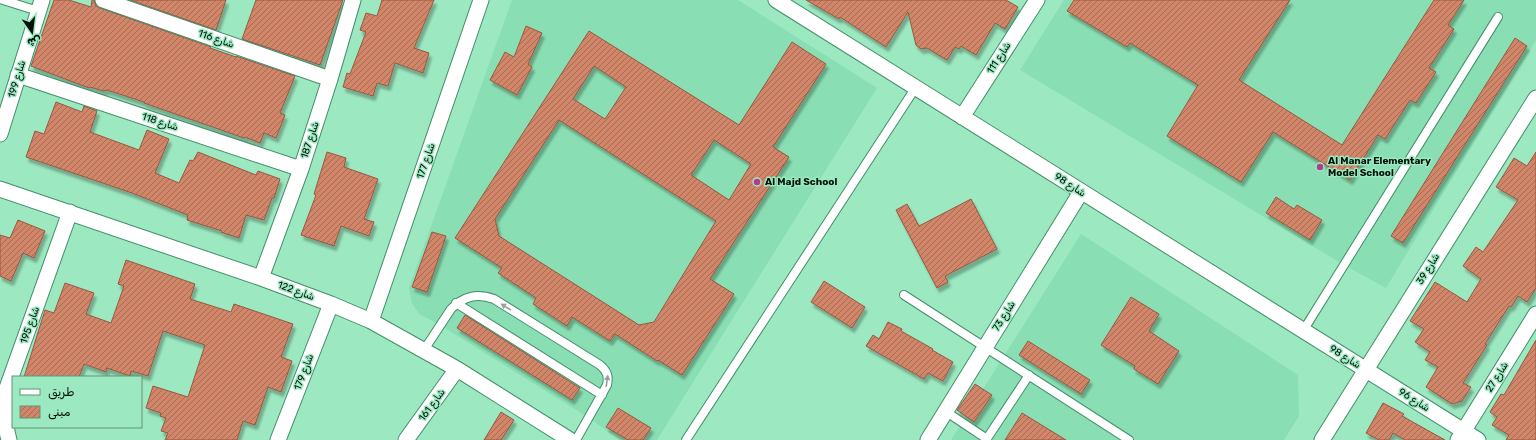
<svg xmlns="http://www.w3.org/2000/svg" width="1536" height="440" font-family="Rubik,Vazirmatn,sans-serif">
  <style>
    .built { fill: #89dfb3 }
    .building { fill: url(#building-hatch); stroke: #99573f; fill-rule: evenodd; filter: url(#shadow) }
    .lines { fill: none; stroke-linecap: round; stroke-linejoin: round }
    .lane-casing { stroke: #428e6a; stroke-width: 10 }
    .street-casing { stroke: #428e6a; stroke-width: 17 }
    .lane { stroke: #fff; stroke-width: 8 }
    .street { stroke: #fff; stroke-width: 15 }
    .oneway { fill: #99a19d }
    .poi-dot { fill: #b23a90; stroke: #9ce8c0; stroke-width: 1.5 }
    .labels { text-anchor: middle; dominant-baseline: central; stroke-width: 3; stroke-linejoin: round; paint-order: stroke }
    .street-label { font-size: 10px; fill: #001309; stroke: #9ce8c0 }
    .poi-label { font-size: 10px; font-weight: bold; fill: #001309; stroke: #9ce8c0; text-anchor: start }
  </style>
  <defs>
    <pattern id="building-hatch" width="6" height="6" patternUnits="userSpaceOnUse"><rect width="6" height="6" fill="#d18569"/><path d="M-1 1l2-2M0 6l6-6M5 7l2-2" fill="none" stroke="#a76c55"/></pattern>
    <filter id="shadow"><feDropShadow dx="2.5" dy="4.5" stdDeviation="1" flood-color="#0004"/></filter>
  </defs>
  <rect width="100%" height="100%" fill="#9ce8c0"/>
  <!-- built -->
  <path class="built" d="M512 0H738L877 88 657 440H620L589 418 440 325 419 314 412 303 409 288Z
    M1064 0H1536V40L1386 288 1344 265 1020 70Z
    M1081 234 1298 375 1299 416 1284 440H951Z"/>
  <!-- building -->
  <path class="building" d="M54 0H69L91 7 92 0H94L96 6 100 8 211 47 210 48 236 57V56L295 76 280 113 285 115 276 138 264 133 260 143 245 137 244 138 144 103V102L107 90 103 91 90 87 89 88 31 66Z
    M130 0H226L216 30Z
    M256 0H343L320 65 242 39Z
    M382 0H434L414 48 429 53 423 73 395 63 388 86 377 83 373 96 343 87 347 73 350 74 366 32 360 30 366 13 377 16Z
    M806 0H1006L1018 7 1005 29 995 23 976 55 961 46 959 49 955 47 947 60 927 48 921 49 916 45 908 12 886 47 840 17 839 19Z
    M1074 0H1290L1239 80 1342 145 1434 0H1464L1448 25 1454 29 1429 68 1436 72 1416 103 1410 100 1385 139 1378 135 1350 180 1273 132 1241 182 1167 136 1198 85 1130 43 1127 47 1067 11Z
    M526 26 542 33 528 64 532 67 517 95 490 80 505 52 514 57Z
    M589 31 739 125 792 42 826 64 773 147 789 157 710 279 734 294 682 375 658 360 657 361 615 334 610 341 572 317 567 326 533 304 536 298 498 273 502 268 455 238ZM594 66 626 87 605 119 573 99ZM559 120 716 221 654 322 639 325 499 236 495 219ZM714 140 751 164 729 200 691 175Z
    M1515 38 1527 46 1403 243 1391 236Z
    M56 102 82 112 84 106 97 111 90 132 139 150 147 130 169 139 155 173 179 183 190 160 193 161 198 152 256 175 258 171 280 179 274 198H272L264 220 246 215 239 238 221 232 222 231 187 220 188 215 132 193 26 157 35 131 44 134Z
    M327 152 346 158 344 167 378 179 364 219 374 222 369 236 341 226 334 246 301 235 316 195 314 194Z
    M1536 152V288L1527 302 1518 296 1511 307 1509 306 1485 344 1487 345 1463 383 1471 387 1462 401 1452 404 1426 387 1438 367 1425 360 1430 352 1415 342 1424 329 1410 321 1435 282 1467 302 1481 279 1463 266 1476 247 1483 252 1518 200 1496 187 1514 158 1527 166Z
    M1276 197 1294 209 1297 205 1322 220 1310 240 1266 213Z
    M971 199 997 249 945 276 948 282 937 288 896 210 907 204 919 226Z
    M18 220 45 231 34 258 23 253 11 281 0 276V235L10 238Z
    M432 232 446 236 427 292 412 287Z
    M126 260 195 284 190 299 231 312 234 304 293 324 281 357 292 361 281 392 268 387 255 425 243 421 237 440H165L168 433 161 431 166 418 160 416 161 413 146 408 153 386 188 397 205 345 163 331 148 376 131 371 130 376 107 368 106 372 84 364 79 377H24L45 310 54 313 65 283 94 293 86 314 111 323 124 286 118 284Z
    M824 281 865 307 852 328 811 302Z
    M1131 297 1159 314 1149 331 1179 351 1158 384 1134 369 1135 366 1101 345Z
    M465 315 580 388 572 400 457 328Z
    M888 322 902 329 901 331 933 349 932 350 953 362 943 381 928 373 924 379 866 346 873 335 879 339Z
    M1536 340V440H1506L1509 435 1492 425 1497 417 1490 412 1501 394 1504 395Z
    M1028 341 1090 380 1081 394 1019 355Z
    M975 384 992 395 974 422 957 410Z
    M1383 403 1404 414 1402 416 1445 440H1405L1393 433 1389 440H1379L1366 433Z
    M618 408 651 428 643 440H628L606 427Z
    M501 412 514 420 501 440H484Z
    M1022 413 1066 440H1005Z"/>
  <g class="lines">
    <!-- lane casing -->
    <g class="lane-casing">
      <path id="lane" d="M3 0 38 11
        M904 295 1129 440
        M456 303 602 395
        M1303 331 1498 17
        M424 350 451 309C464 296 477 293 494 299L600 365C607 371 609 376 607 385L576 440
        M945 411 987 439
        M686 440 916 87
        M986 440 1029 375"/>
    </g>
    <!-- street casing -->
    <g class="street-casing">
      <path id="street" d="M103 0 330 79
        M776 0 1478 440
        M18 75 301 169
        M962 117 1037 0
        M0 134 42 0
        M0 189 261 278 331 304 371 321 457 369 570 440
        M261 278 301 169 330 79 353 0
        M371 321 481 0
        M9 440C4 422 4 407 7 388L70 212
        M278 440 331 304
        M406 440 457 369
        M928 440 1081 192
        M1322 440 1536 98
        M1458 440 1536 314"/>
    </g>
    <!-- lane -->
    <use href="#lane" class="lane"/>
    <!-- street -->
    <use href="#street" class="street"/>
  </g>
  <!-- one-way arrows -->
  <defs><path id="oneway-solid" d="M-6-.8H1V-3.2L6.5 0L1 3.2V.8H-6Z"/></defs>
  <g class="oneway">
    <use href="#oneway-solid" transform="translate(506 307) rotate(-148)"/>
    <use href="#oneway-solid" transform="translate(607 381) rotate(-82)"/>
  </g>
  <!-- markers -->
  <g class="poi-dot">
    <circle cx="1320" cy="167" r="4"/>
    <circle cx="757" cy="182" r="4"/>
  </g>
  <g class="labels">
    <!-- street labels -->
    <g class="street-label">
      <text transform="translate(216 39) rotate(19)">شارع 116</text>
      <text transform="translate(999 58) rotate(-57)">شارع 111</text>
      <text transform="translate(17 79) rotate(-73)">شارع 199</text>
      <text transform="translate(160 122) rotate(18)">شارع 118</text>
      <text transform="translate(310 140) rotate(-72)">شارع 187</text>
      <text transform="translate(426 161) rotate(-71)">شارع 177</text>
      <text transform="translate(1070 185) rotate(33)">شارع 98</text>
      <text transform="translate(1428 269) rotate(-58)">شارع 39</text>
      <text transform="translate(296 291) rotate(20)">شارع 122</text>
      <text transform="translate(1004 316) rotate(-58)">شارع 73</text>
      <text transform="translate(30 325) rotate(-70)">شارع 195</text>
      <text transform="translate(1345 357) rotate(32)">شارع 98</text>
      <text transform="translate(304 372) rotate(-69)">شارع 179</text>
      <text transform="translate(1497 377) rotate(-58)">شارع 27</text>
      <text transform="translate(1414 400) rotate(32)">شارع 96</text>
      <text transform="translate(432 405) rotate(-54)">شارع 161</text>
    </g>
    <!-- poi labels -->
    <g class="poi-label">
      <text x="1328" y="161">Al Manar Elementary<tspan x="1328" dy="12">Model School</tspan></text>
      <text x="765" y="182">Al Majd School</text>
    </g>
  </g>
  <!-- legend -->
  <rect x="12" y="376" width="130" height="52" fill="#9ce8c0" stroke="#5e9377"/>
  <rect x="20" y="389" width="20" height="6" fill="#ffffff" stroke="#5e9377"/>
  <text x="48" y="396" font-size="12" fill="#001309">طريق</text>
  <rect x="20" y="406" width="20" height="12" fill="url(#building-hatch)" stroke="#5e9377"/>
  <text x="48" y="416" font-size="12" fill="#001309">مبنى</text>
  <!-- north arrow -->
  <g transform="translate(32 32) rotate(166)" stroke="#9ce8c0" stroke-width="3" paint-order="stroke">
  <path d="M0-3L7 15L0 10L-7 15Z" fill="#001309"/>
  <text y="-6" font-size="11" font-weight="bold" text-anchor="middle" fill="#001309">ش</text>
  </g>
</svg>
